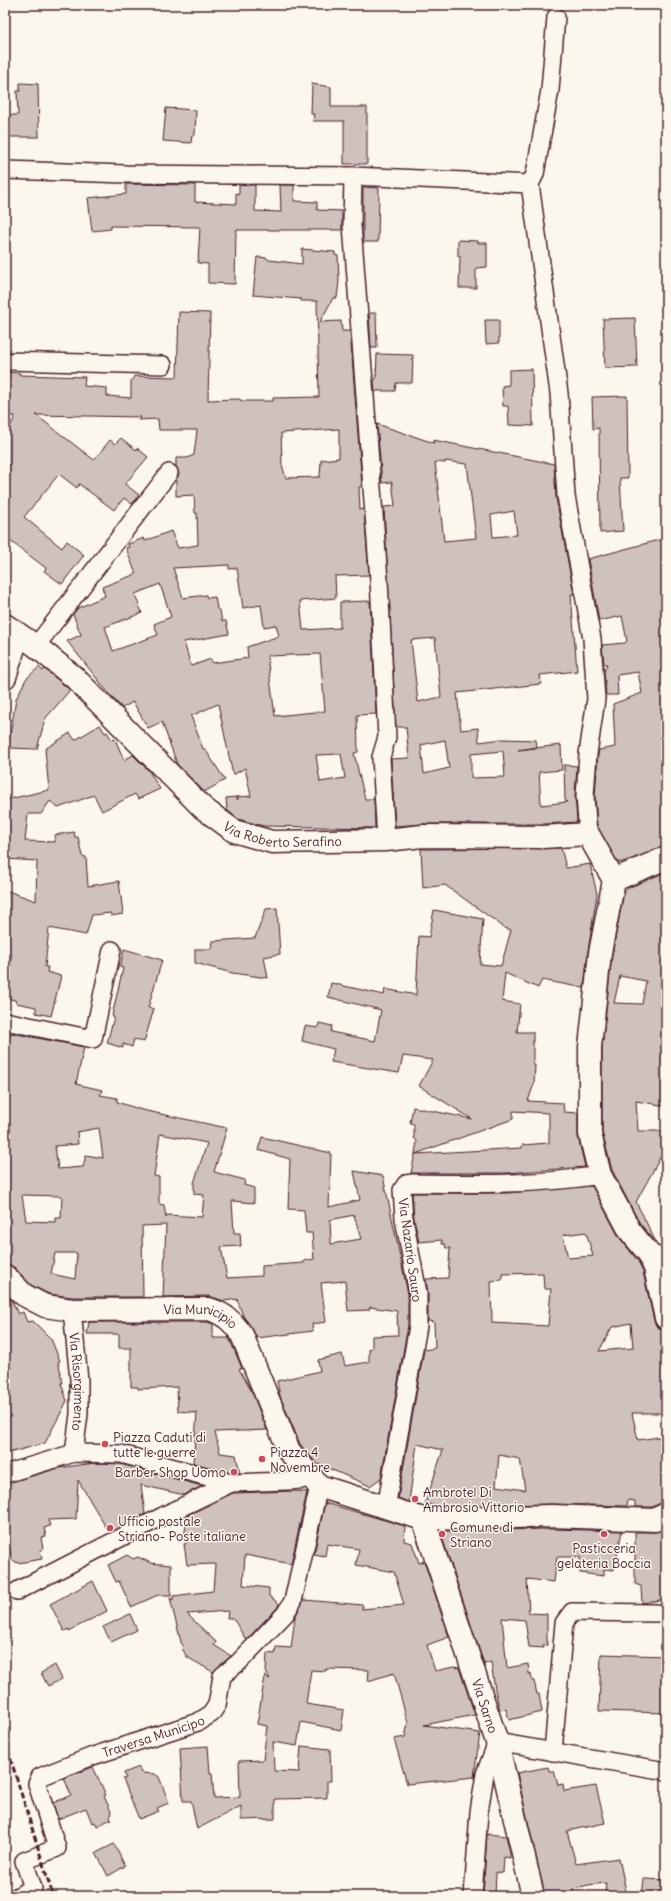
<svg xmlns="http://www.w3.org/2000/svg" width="671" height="1901" font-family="Delius,sans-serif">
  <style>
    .building { fill: #cfc2bc; stroke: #4a1f2b; fill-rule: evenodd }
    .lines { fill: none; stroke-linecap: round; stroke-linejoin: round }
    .street-casing { stroke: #4a1f2b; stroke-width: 20 }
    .secondary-casing { stroke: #4a1f2b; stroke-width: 25 }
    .street { stroke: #fbf7ec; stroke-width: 17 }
    .secondary { stroke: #fbf7ec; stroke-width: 22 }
    .rail { stroke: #4a1f2b; stroke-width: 3; stroke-dasharray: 6 3; stroke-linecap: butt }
    .poi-dot { fill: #d1495b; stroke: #fbf7ec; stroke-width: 1.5 }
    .labels { text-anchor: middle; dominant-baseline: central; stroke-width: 3; stroke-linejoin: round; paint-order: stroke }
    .street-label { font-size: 13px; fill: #4a1f2b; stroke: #fbf7ec }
    .poi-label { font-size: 13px; fill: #4a1f2b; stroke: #fbf7ec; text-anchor: start }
  </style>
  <rect width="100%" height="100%" fill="#fbf7ec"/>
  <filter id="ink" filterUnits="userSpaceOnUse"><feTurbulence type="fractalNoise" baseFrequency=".025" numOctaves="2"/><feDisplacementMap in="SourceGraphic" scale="8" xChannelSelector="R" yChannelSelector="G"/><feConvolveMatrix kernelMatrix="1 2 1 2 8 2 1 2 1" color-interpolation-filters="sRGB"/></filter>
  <g filter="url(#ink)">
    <!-- building -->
    <path class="building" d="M20 83 38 84 39 137H5V115H18L17 91H20Z
      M312 84 331 87V107H367V164H344V121H313L314 114H311Z
      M166 108 196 110 195 135H192L191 143 163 141Z
      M126 184 195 185V202L236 204V193L239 194V185H255V211L281 212 280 185H294V201L317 202V210L342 211V230H236L235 284 208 283V264L198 263 200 227 111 226V229L92 231 88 198 126 194Z
      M363 187 379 188 378 242H363Z
      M458 240 478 241V243H487V267L476 268V288H459L460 256H458Z
      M302 249 335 252V255L338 256 339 281 337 298H333L320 322 341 321 342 331H350L362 487H359L360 510 364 509 369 575 335 576 336 598 300 601 303 630 340 628V602L370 601 376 714 357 715 358 752 354 753 365 799H374L375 828 263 826 238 819 227 810 226 798 236 797 238 800 237 797 251 796 245 768 233 775 218 704 191 716 203 749H205L225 780 204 792 177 764 162 722 148 728 133 702 122 708 110 695 67 641 81 635 73 614 78 608 105 596 102 587 136 574 126 548 129 547 128 544 144 538 145 541 171 531 178 548 198 545 197 513H195L194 495 176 496V480L179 474 176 466V458H187L194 455 197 430H159L158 419 138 420 141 417 36 415 94 460 110 440 115 444 121 438 136 450 137 448 148 457 125 484 139 495 132 504 124 498 114 510 79 484 77 488 59 474 24 517 62 548 67 541 84 555 62 584 44 571 46 568 5 537V438L15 416H5V372L20 373V375L85 377 84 386 107 388V396L131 398V380L133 379 134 376 177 377 179 312 210 313 208 400 240 399 241 401H273V398L319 397 317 301H301V299L253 295 257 257 267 258 269 260 302 264ZM339 429V458L321 460 320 477 286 478 282 465 281 433ZM229 565V569L237 568 243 608 261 605 264 627 276 625 279 636 247 647 248 658 212 663 211 659 191 666 184 642 229 634 226 621H222L220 611 217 609 215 597 207 598 206 595 183 598 173 568ZM160 584 171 617 154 624 158 635 113 651 105 627 142 613 135 594ZM320 654 325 711 275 716 267 656ZM341 754 345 778 320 782 316 755Z
      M369 313H376L377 348H371Z
      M635 318 637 367 605 368 603 319Z
      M485 320H499V343L486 344Z
      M377 354 413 355 412 383H396L395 391H376L375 394 374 379H376Z
      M532 369 533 426 509 425 508 406H503L502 386 509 385V370Z
      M627 396 628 478H620L623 531 600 533 599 428 593 429 592 397Z
      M377 424 434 443 433 440 554 464 556 498 574 594H571L577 671 540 675 541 684 457 693 461 730 478 728 479 742 503 739 536 740 537 747 518 750 561 745 562 770 539 772 541 805 567 802 565 800 564 765 577 766 575 795 577 822 543 824H423L395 826 391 759 409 758 406 727H396L384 507 395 506 392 482 382 483ZM445 461 467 464 476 538 444 541 435 462 445 463ZM514 511 517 535 493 537 491 515ZM435 638 441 697 418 702 411 640ZM445 740 449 768 424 774 421 745ZM503 751 505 777 471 778V754Z
      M666 538V846L626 861 618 863 597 826 595 796 598 755 599 750 615 747 613 704 642 693 638 672 617 675 618 695H606L604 672 607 664H604L602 645 625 643 627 641 622 616 599 621 588 559Z
      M39 667 43 671 45 669 70 690 45 719 37 749 8 748 16 699 26 679Z
      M100 725 105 733 107 732 112 740 115 739 124 760 133 755 149 771 160 789 138 799 135 794 102 811 94 795 58 808 50 801 41 814H28L25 841 55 842V835L74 832 75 837H78L82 856 86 857 88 886 119 881 123 914 111 916V913L92 915 86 935 49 928 45 967H48L47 972 61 976 51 1016 36 1013V1007L16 1003 15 1000 5 998V984L12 954 5 953V890L36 901 37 861 5 859V800L49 790 45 749 70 733 75 740Z
      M561 848 566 868 590 864 597 894 588 951 584 988 542 980 538 988 505 973 502 1001 520 1004 517 1032H533V1065H535L534 1084 528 1101 563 1103 564 1112 578 1113V1137L585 1167 506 1173H411L415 1154 522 1148V1145L549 1143V1113L513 1111V1119L415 1154 417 1141 414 1138V1124L410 1123 413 1107 472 1119 419 1086 433 1060 403 1056 399 1073 331 1062 334 1049 302 1041 305 1026 318 1028 319 1023 332 1026 331 1032 375 1041 381 1010 328 997 331 983 384 995 385 989 416 995 419 936 429 937 434 910 483 919 480 964 501 966 511 930 505 928 445 885 423 888 421 849Z
      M666 872V1050L663 1066 666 1067V1106L636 1101 638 1131H666V1147L636 1202 656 1242 640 1224 612 1170 602 1132V1048L612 955 624 892 628 888ZM620 976 646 981 642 1004 614 1003Z
      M277 908 280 954 264 957 268 978 232 973 195 963V949H212L213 941 255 938 266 909Z
      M124 949 162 960 148 1008 154 1009 144 1042 134 1039 132 1047 123 1044V1048L107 1043 114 1017 112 1016 123 968 120 967Z
      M11 1033 84 1047 76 1084 102 1090 100 1095 117 1098V1102L142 1110 227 1128 214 1172 245 1180 244 1185 254 1188V1203L232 1201 234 1233H240L241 1246 221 1247 227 1278 262 1276V1266L304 1263V1261L314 1259 312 1233H306L304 1210 288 1209 290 1159 258 1150 262 1137 331 1153 329 1207 360 1200 354 1171 383 1176 408 1294V1325L381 1478 370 1486 316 1463 300 1444 280 1396 277 1381 320 1371 318 1360 342 1354 345 1366 369 1362V1349L372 1348V1336L398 1335 397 1311 370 1307 369 1310 348 1311 345 1281 321 1283 326 1322 312 1324 313 1331 257 1338 252 1328 243 1316 237 1299 224 1301 209 1296 163 1297 166 1225 142 1226 143 1297H73L49 1294 31 1285 14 1267 5 1264V1042H8ZM99 1128 103 1158 86 1155 83 1167 58 1169 55 1146 78 1144 77 1132ZM160 1134 207 1143 194 1183V1194L204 1195 202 1217 166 1215V1218L164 1205 159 1204V1177L154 1176ZM22 1195 62 1196 61 1218H55V1222L26 1221ZM354 1215 361 1239 331 1244 330 1220ZM55 1253H77L75 1279 51 1274Z
      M592 1186 619 1237 638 1261 643 1272 654 1321 657 1327 666 1330V1413H632L638 1440 666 1436 665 1499 663 1502 652 1507H635V1501L628 1500 627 1506 552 1504 443 1506 425 1504 443 1450 417 1444 409 1502 398 1498 424 1350 435 1348 434 1322 428 1321V1293L426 1279 448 1278 450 1248H446L445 1244H442V1240L419 1242 414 1218 412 1193H507ZM586 1232 593 1256 568 1258 563 1235ZM543 1273 544 1289H551L548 1326 492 1323 491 1281 502 1280V1274ZM631 1323 633 1348 599 1351 612 1327ZM499 1455 520 1459 525 1490 496 1486Z
      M5 1294 12 1301 18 1314 23 1312 27 1322 33 1321 51 1339 60 1361 58 1362 61 1373H60L63 1383H61L67 1401 45 1443 5 1454Z
      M89 1322H207L213 1324V1338H229L242 1368 239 1369 252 1392 267 1430 215 1432 220 1453 236 1455 240 1473H232L193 1463 197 1413 178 1411 177 1387 138 1389V1387H131V1348H119V1334H87Z
      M94 1463 120 1464 202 1486 184 1495 141 1485 145 1514 114 1530 107 1529 78 1480 76 1519 48 1520 50 1526 44 1528 46 1536 41 1537 43 1549 40 1550 42 1559 18 1563 12 1560 7 1535H5V1484L59 1468Z
      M294 1491 307 1492 291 1564 245 1555 243 1585 269 1588V1596L279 1604 277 1608 246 1640 233 1618H227L228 1611 187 1614 216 1642 214 1645 231 1656 213 1672 187 1657 183 1650 170 1598 173 1600V1596L213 1591 215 1564 187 1565 184 1544H186V1539L190 1537 184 1536 188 1515 233 1493Z
      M325 1503 405 1526 404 1541 412 1543 419 1563 424 1561 449 1637 427 1645 435 1671 454 1667 459 1668 475 1715 424 1725 480 1733 474 1777 407 1784 394 1739 405 1737 408 1723 394 1673 368 1681 369 1670 326 1669V1671L311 1670 306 1704 344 1710 341 1730 301 1722 297 1746 273 1742 274 1771 299 1772 301 1746 330 1749 331 1781H327V1798L275 1799V1819L241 1820V1806L197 1829 191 1801H183L180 1748 208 1746 210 1773H212L214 1798 240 1797 239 1761 263 1760 267 1726 257 1724 265 1676 270 1679 266 1672 267 1653 275 1654 276 1647 291 1648 295 1617 304 1600 363 1605 362 1609 404 1605 394 1572 356 1565 359 1549 327 1544 325 1556 314 1554Z
      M666 1528V1599L642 1603 641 1586 635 1584V1532H655Z
      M552 1529 622 1531 614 1570 604 1569V1576L580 1573V1557H557L554 1582 527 1579 529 1613 547 1614V1645L543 1646 544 1648 529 1647 525 1620 502 1618 507 1668 528 1664 529 1674 531 1673 532 1681H534L537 1694H539L542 1712 509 1720 506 1709 500 1710 495 1690 491 1662 484 1664 440 1531Z
      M127 1555 133 1559 138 1557 151 1563 171 1565V1595H158L131 1607 119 1581 116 1582 108 1565Z
      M93 1581 107 1611 69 1631V1629L64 1631 50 1604Z
      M130 1614 137 1630 111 1642 103 1627Z
      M601 1654 666 1656V1713L599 1711Z
      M55 1665 62 1679 48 1686 41 1673Z
      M93 1767 106 1795 104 1796 112 1814 110 1816 111 1819 97 1826 95 1822 92 1823 86 1808 58 1819 53 1803 71 1795 64 1778Z
      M139 1767 141 1773 155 1774 159 1777 169 1803 157 1808 159 1811 139 1819 123 1779 126 1778 124 1773Z
      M548 1767 549 1771H554L558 1785 563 1784 564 1791 596 1786 605 1823 567 1831 576 1864 619 1858 627 1896H605L606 1883 588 1885 573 1889 574 1896H545L517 1773Z
      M487 1834 506 1836 510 1852V1858L504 1857 503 1873 496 1872 495 1896H483Z
      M114 1844 125 1866 108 1876 96 1853Z
      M644 1879 666 1880V1896H642Z"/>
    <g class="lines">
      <!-- street casing -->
      <g class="street-casing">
        <g id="street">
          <path d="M556 17 550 90 535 174 530 184 559 393 566 496 592 639 596 699 588 754 585 796 588 834"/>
          <path d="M5 170 126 174 353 176 530 184"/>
          <path d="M353 176 352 225 379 580 387 737 381 757 386 840"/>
          <path d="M5 361 163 365"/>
          <path d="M36 646 169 473"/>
          <path d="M5 1021 93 1039 112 950"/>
          <path d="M649 1254 666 1257"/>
          <path id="s1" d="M72 1310 79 1380V1414L74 1453"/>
          <path d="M5 1474 74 1453 121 1454 231 1483 288 1481 301 1480 311 1476"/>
          <path d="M386 1508 418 1326V1293L404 1219 402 1190 406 1184 413 1183C475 1184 538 1185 600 1175"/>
          <path d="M17 1591 163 1516 231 1483"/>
          <path d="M553 1752 564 1623 572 1612 658 1613"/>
          <path id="s2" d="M18 1896 33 1888 24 1861 57 1848 37 1784 40 1777 93 1756 198 1722 211 1714 217 1705 222 1676 239 1662 285 1614 293 1601 319 1486"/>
          <path d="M473 1896 479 1812 485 1774 497 1742 666 1771"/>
        </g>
      </g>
      <!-- secondary casing -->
      <g class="secondary-casing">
        <g id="secondary">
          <path id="s3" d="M5 625 36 646 75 678 203 808 234 831 272 842 386 840 423 836 543 837 588 834 614 880"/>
          <path d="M5 677 18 634"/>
          <path d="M614 880 600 953 590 1047V1134L600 1175 630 1231 649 1254 655 1268 666 1318"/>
          <path d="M614 880 666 858"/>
          <path id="s4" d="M5 1276 24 1295 45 1306 72 1310 209 1309C225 1314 233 1322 242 1335L289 1451 319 1486 423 1519 552 1516 655 1520 666 1514"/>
          <path id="s5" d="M423 1519 497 1742 533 1896"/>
        </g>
      </g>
      <!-- street -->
      <use href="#street" class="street"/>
      <!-- secondary -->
      <use href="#secondary" class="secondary"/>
      <!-- rail -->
      <path class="rail" d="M5 1741 53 1896"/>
    </g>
  </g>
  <!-- markers -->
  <g class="poi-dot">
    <circle cx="105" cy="1444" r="4"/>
    <circle cx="262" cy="1459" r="4"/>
    <circle cx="234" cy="1472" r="4"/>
    <circle cx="415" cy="1499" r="4"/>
    <circle cx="110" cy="1528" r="4"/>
    <circle cx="442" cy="1534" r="4"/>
    <circle cx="604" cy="1534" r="4"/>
  </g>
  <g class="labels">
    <!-- street labels -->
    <g class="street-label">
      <text stroke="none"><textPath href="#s3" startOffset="358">Via Roberto Serafino</textPath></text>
      <text transform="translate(410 1250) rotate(82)">Via Nazario Sauro</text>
      <text stroke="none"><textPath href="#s4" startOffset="208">Via Municipio</textPath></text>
      <text stroke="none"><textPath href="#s1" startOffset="72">Via Risorgimento</textPath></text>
      <text stroke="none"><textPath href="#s5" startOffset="197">Via Sarno</textPath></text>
      <text stroke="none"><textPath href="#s2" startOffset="276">Traversa Municipo</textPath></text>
    </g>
    <!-- poi labels -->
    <g class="poi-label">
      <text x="113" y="1437">Piazza Caduti di<tspan x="113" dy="15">tutte le guerre</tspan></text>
      <text x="270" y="1452">Piazza 4<tspan x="270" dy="15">Novembre</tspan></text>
      <text x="226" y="1472" text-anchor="end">Barber Shop Uomo</text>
      <text x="423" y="1492">Ambrotel Di<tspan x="423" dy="15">Ambrosio Vittorio</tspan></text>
      <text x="118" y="1521">Ufficio postale<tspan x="118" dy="15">Striano- Poste italiane</tspan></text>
      <text x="450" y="1527">Comune di<tspan x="450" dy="15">Striano</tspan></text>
      <text x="604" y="1548" text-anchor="middle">Pasticceria<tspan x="604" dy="15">gelateria Boccia</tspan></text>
    </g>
  </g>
  <!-- margin -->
  <rect width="671" height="1901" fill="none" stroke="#fbf7ec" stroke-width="20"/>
  <rect x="10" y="10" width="651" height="1881" fill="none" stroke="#4a1f2b" stroke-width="1.5" filter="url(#ink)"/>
</svg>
